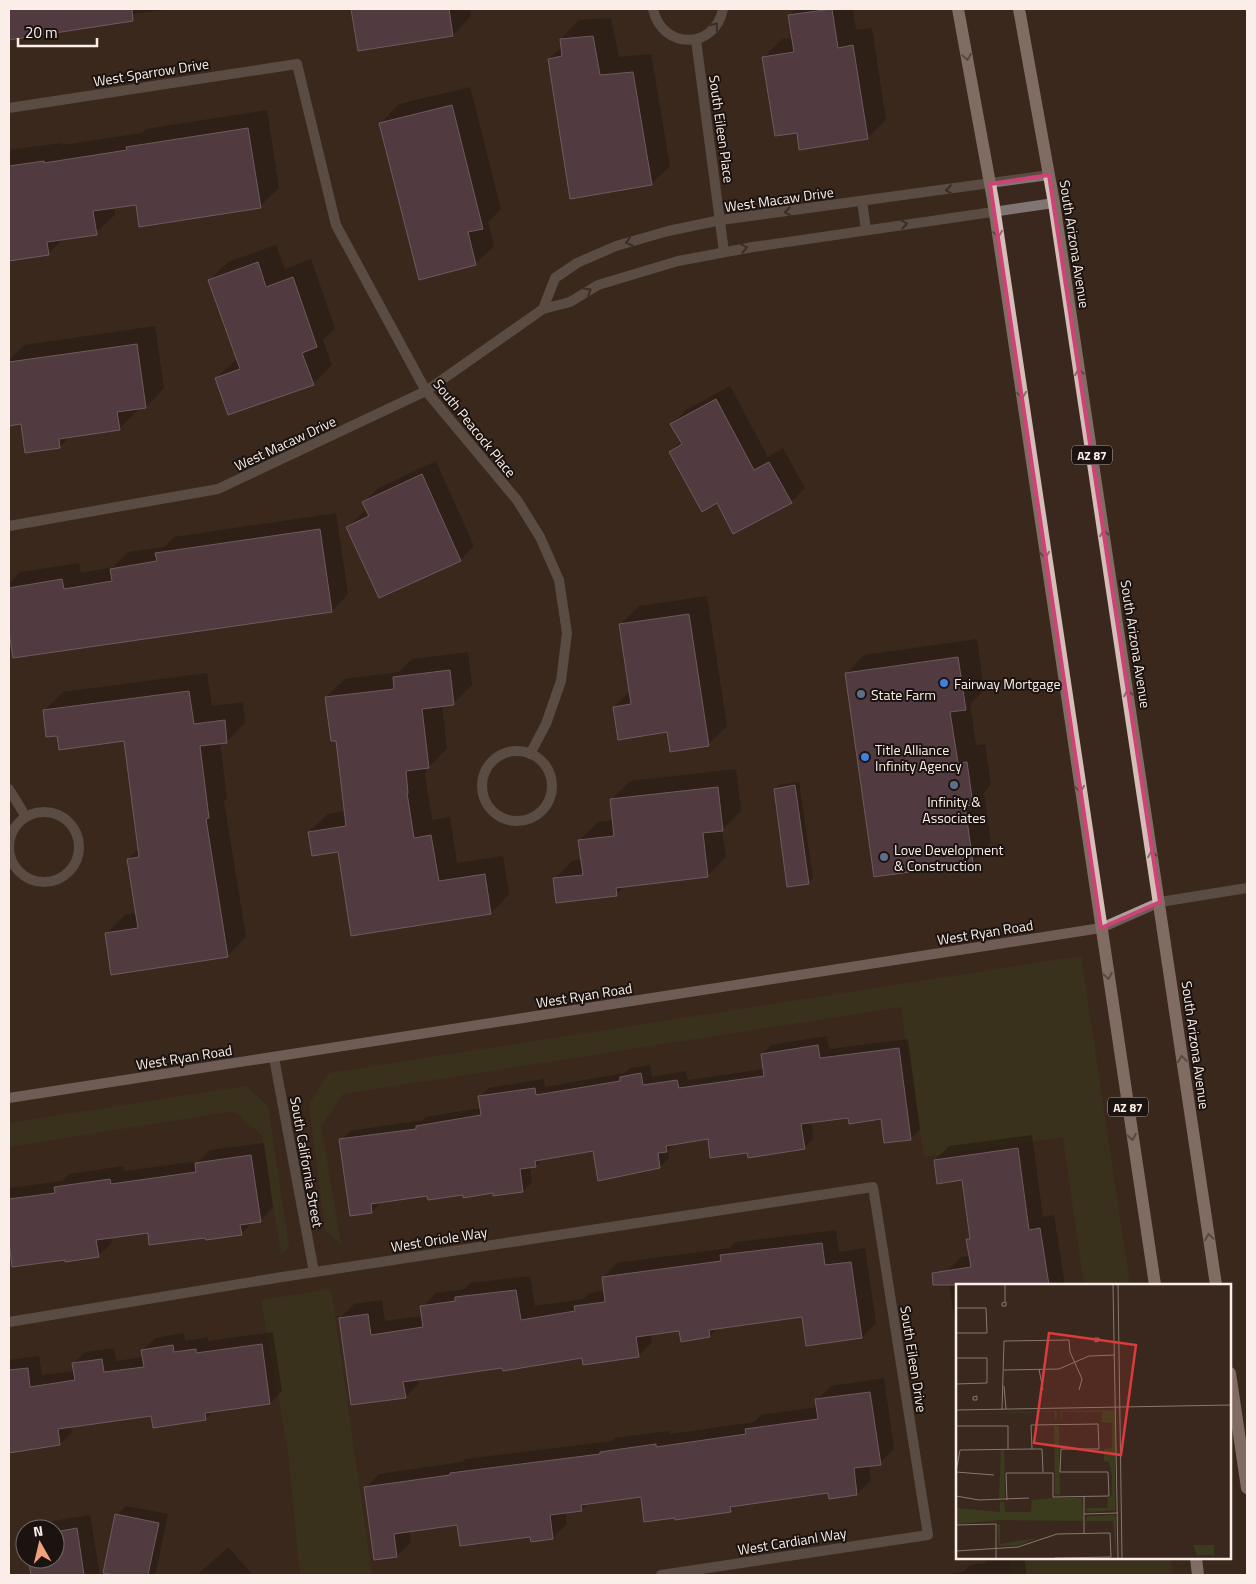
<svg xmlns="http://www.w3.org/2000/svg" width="1256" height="1584" font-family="'Titillium Web',sans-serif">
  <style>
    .green { fill: #3b3c1d }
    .shadow { fill: #0007 }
    .building { fill: #70516e; stroke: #aa97a8 }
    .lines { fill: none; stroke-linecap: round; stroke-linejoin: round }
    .street { stroke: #807572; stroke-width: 10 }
    .secondary { stroke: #af9e99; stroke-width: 10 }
    .primary { stroke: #d4beb7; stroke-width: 12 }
    .oneway { stroke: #3e3532 }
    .oneway2 { stroke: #81716b }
    .marked { fill: none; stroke: #cd4377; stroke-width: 4; stroke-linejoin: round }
    .shop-dot { fill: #3f7fe0; stroke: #1b130f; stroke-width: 2 }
    .service-dot { fill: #5c6f8a; stroke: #1b130f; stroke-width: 2 }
    .labels { text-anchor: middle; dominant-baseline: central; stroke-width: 4; stroke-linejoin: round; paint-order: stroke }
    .shield { fill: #1b130f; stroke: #b8aca7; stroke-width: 1 }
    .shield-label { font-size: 12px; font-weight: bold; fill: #fbeee8 }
    .street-label { font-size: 14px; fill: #fbeee8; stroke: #1b130f }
    .poi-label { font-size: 14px; fill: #fbeee8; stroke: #1b130f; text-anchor: start }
    .inset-road { fill: none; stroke: #87776f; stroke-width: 1 }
    .view { fill: #da3c3b; fill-opacity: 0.15; stroke: #da3c3b; stroke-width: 2.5 }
    .inset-edge { fill: none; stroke: #fbeee8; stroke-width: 2.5 }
  </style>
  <rect width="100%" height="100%" fill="#3a281e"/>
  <!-- green -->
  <path class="green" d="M1081 956 1130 1285H1084L1063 1137 924 1157 901 1007 343 1094 321 1126 341 1244 325 1230 309 1104 329 1073Z
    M246 1086 268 1106 289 1247 281 1255 262 1135 233 1111 9 1147V1123Z
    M331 1289 372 1575H300L288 1451 261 1300Z
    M1009 1558H1170L1173 1575H1011Z"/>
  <!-- shadow -->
  <path class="shadow" d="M9 9H173L134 14 128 20 9 39Z
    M352 9H470L471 16 453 35 359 50Z
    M796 9H853L856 30 872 28 886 120 867 138 798 132 763 58 782 39 793 38 789 15Z
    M611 18 619 57 651 54 670 166 651 184 549 59 562 47 561 39 579 20Z
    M470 87 501 209 488 222 494 246 475 264 381 123 399 104Z
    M267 110 279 188 260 206 137 204 114 207 115 215 96 233 64 238 48 254 9 260V150L62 143V145L142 133 146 129Z
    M276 245 285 269 311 259 335 328 323 340 332 365 313 384 216 378 237 359 209 281 228 262Z
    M155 326 164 388 146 407 137 408 138 410 119 429 70 436 60 447 22 423 9 425V360L24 345Z
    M730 386 768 457 783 448 805 488 791 502H717L670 452 681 441 672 424 686 410Z
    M436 461 474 546 460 560 348 527 362 513 368 510 364 502 378 488Z
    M336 513 348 594 332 611 14 657 9 623V584L20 572 79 563 81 573 113 567 128 552 164 547 174 537Z
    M707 596 727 726 708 745 668 731 614 707 630 691 620 625 639 606Z
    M977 639 984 690 970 704 976 745 985 744 991 785 984 792 991 843 973 862 875 876 846 674 864 655Z
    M468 652 472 685 453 704 442 705 447 748 429 767H426V773L425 775 432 820 450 817 457 863 503 856 509 894 491 913 339 851 309 832 328 814 345 811 337 739 326 697 345 679 399 672 412 659Z
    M207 673 212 706 243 702 245 723 227 741 220 742 227 799 224 801 246 937 227 956 106 934 125 915 137 913 128 859 139 848 125 740 58 735 44 711 63 692Z
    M736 769 741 811 722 830 726 857 707 876 626 885 616 895 555 879 573 860 582 859 580 840 598 822 613 820 611 800 630 781Z
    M799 782 813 878 808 883 775 789 779 785Z
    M827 1036 829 1049 908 1039 920 1129 911 1139 882 1118 849 1116 811 1121 813 1139 804 1148 748 1151 709 1138 674 1144 668 1150 669 1158 660 1167 594 1150 543 1159 536 1166 530 1167 532 1182 523 1191 428 1195 381 1202 372 1212 341 1140 350 1131 423 1120 426 1117 481 1108 479 1097 489 1088 544 1079 545 1087 625 1073 630 1068 650 1065 652 1077 686 1071 688 1080 764 1069 762 1054 771 1045Z
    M1032 1135 1043 1217 1054 1215 1065 1285H957V1334L947 1271 961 1257 970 1256 968 1240 971 1236 963 1179 935 1160 949 1146Z
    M264 1143 273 1207 260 1221 253 1222 241 1234 206 1236 149 1231 111 1236 112 1243 98 1256 66 1259 9 1245V1188L62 1181 69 1174 123 1166 124 1171 199 1161 210 1150Z
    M836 1230 839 1252 865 1248 876 1323 862 1337 803 1315 719 1327 710 1336 680 1329 651 1334 652 1342 638 1356 583 1357 418 1379 419 1383 405 1397 340 1318 354 1304 382 1300 385 1321 423 1316 422 1307 436 1293 464 1289 470 1283 530 1276 535 1306 583 1299 590 1293 605 1290 603 1277 617 1263 729 1248 736 1242Z
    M273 1332 282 1391 270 1403 213 1411 206 1418 152 1415 71 1426 72 1432 60 1444 9 1451 10 1360 39 1356 42 1375 74 1371 73 1364 85 1352 114 1348 116 1361 144 1357 143 1350 155 1338 184 1333 185 1341 208 1337V1341Z
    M884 1378 894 1449 880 1463 869 1465 871 1480 857 1494 830 1492 736 1505 730 1511 642 1496 589 1503 582 1510 565 1512 567 1524 552 1538 458 1524 409 1530 411 1542 397 1556 365 1488 379 1474 462 1462 465 1459 612 1441 615 1438 669 1431 670 1434 754 1422 761 1415 818 1407 817 1400 831 1386Z
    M126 1506 168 1514 156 1572 152 1575H121L104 1572 117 1515Z
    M90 1515 100 1575H32L29 1559H55V1529H33L40 1523Z
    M228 1547 253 1575H197Z
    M985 1558H1024L1027 1575H943L963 1572 970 1565 986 1563Z"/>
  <!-- building -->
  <path class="building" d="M9 9H132L133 21 9 40Z
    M351 9H449L453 36 358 51Z
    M832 9 838 48 853 45 868 139 799 150 797 133 775 136 762 57 794 52 788 15Z
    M593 36 600 75 633 72 652 185 570 199 548 59 562 56 560 39Z
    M452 105 483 229 468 232 476 265 419 280 379 123Z
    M248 128 261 208 139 227 136 205 93 211 97 235 47 242 49 255 9 261V166L44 161V163L127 150 126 147Z
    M258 262 266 287 293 277 317 347 302 353 314 385 228 415 215 378 240 369 208 280Z
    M137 344 146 408 117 412 120 430 59 439 60 448 25 453 21 424 9 426V362Z
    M716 399 754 470 769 462 792 503 733 534 717 503 702 512 669 452 682 444 670 424Z
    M422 474 461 561 379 598 346 527 369 516 362 502Z
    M320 529 332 612 13 658 9 632V588L62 579 64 589 112 581 110 569 157 561 155 553Z
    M689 614 709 746 670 752 667 732 618 740 613 707 631 704 619 624Z
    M958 657 966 710 950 712 958 763 967 762 973 805 965 806 973 863 874 877 845 673Z
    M450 670 454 705 422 709 429 768 406 771 408 793H407L414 838 431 835 439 881 485 874 491 914 351 936 338 852 312 856 308 832 346 826 336 741H331L325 697 394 689 393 677Z
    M189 691 194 724 225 720 227 743 200 746 209 818 206 819 228 957 111 975 105 933 138 928 127 859 139 857 124 741 59 750 57 736 46 737 43 710Z
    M795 785 809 884 787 887 774 789Z
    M718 787 723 831 703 833 708 877 616 888 617 896 556 903 553 878 583 875 578 840 614 836 610 799Z
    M818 1045 820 1058 899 1048 911 1140 884 1143 881 1119 849 1124 848 1118 801 1124 805 1149 748 1158 747 1153 710 1158 708 1139 666 1146 667 1152 658 1153 660 1168 598 1181 593 1151 535 1161 536 1167 520 1169 523 1192 493 1196V1193L463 1198V1195L428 1200 427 1196 371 1204 372 1213 350 1216 339 1139 416 1129V1126L481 1115 478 1096 535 1088 536 1095 620 1081V1077L641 1073 643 1085 677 1080 679 1088 764 1076 761 1054Z
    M1018 1148 1029 1230 1040 1228 1049 1285H933L932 1273 971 1267 966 1239H970L962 1180 937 1184 934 1160Z
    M251 1155 261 1222 240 1225 242 1235 206 1240 205 1238 149 1245 148 1233 96 1240 99 1257 65 1262V1260L12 1267 9 1242V1199L55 1193 54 1187 110 1179 111 1184 196 1172 195 1163Z
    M822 1243 825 1265 851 1262 862 1338 806 1346 802 1317 709 1330 710 1337 681 1342 679 1331 636 1337 639 1357 583 1365 582 1358 503 1371 502 1368 403 1382 406 1398 351 1405 339 1318 368 1314 371 1335 423 1327 420 1306 455 1301V1297L516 1290 521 1320 575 1311 574 1306 605 1302 602 1277 721 1261 720 1255Z
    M262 1344 270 1404 205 1413 206 1420 153 1428 151 1416 58 1429 60 1445 9 1453V1370L28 1368 30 1387 75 1380 72 1363 102 1359 104 1372 144 1367 141 1350 173 1345 174 1352 196 1349V1353Z
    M870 1392 881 1465 854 1468 857 1495 829 1499 828 1493 730 1507 731 1512 675 1520V1518L644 1522 641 1497 581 1505 582 1511 550 1515 553 1539 531 1542 530 1537 460 1546 457 1525 394 1534 397 1557 374 1560 364 1487 450 1475V1473L600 1454V1452L656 1444V1447L746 1434 745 1429 818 1419 815 1399Z
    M115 1514 159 1523 148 1575H115L103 1573Z
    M77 1528 84 1575H31L28 1559H55V1532Z"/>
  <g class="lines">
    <!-- street -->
    <path class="street" d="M653 9C662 50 715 50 723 9
      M696 40 724 252
      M9 108 297 64 336 225 426 391 517 500 540 537 559 580 567 633 561 681 546 724 530 754
      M862 201 866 230
      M543 309 555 278 577 263 616 246 668 231 721 220 1049 175
      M9 526 218 489 426 391 543 309 570 302 598 285 678 261 753 247 1054 203
      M482 786a35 35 0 1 1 70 0a35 35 0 1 1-70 0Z
      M9 789 26 817
      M9 847a35 35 0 1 1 70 0a35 35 0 1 1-70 0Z
      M1160 902 1247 888
      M274 1058 314 1272
      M9 1322 282 1277 873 1187 928 1535 661 1575"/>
    <!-- secondary -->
    <path class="secondary" d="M9 1098 1101 928 1160 902"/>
    <!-- primary -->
    <path class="primary" d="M958 9 993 200 1155 1285
      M1019 9 1054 203 1216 1285
      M1230 1373 1247 1488
      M1196 1558 1198 1575"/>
  </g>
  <!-- one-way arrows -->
  <defs><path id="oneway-chevron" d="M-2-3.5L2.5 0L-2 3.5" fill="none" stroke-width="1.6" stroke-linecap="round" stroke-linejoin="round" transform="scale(1.25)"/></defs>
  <g class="oneway">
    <use href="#oneway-chevron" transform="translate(715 26) rotate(-51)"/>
    <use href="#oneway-chevron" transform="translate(949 190) rotate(172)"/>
    <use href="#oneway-chevron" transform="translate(788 212) rotate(172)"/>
    <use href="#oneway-chevron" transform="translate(904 224) rotate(-9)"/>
    <use href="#oneway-chevron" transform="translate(629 242) rotate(164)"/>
    <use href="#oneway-chevron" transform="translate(744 248) rotate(-11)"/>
    <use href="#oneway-chevron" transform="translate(588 291) rotate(-31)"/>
  </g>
  <g class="oneway2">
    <use href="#oneway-chevron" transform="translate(967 57) rotate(80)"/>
    <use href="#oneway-chevron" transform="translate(998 234) rotate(82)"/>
    <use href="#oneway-chevron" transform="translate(1079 372) rotate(-99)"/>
    <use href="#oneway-chevron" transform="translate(1022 395) rotate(82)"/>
    <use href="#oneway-chevron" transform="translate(1104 533) rotate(-99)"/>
    <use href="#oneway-chevron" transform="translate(1045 555) rotate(82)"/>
    <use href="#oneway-chevron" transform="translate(1128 693) rotate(-99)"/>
    <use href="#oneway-chevron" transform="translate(1080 789) rotate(82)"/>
    <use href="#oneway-chevron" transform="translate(1152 854) rotate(-99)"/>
    <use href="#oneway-chevron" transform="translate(1108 976) rotate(81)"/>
    <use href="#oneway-chevron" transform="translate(1182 1059) rotate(-98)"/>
    <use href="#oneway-chevron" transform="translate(1132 1137) rotate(81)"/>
    <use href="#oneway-chevron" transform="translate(1209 1237) rotate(-99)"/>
  </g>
  <!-- marked area -->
  <path d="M0 0H1256V1584H0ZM1049 175 1160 902 1101 928 990 184Z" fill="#3a281e" fill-opacity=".55" fill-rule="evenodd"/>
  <path class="marked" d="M1049 175 1160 902 1101 928 990 184Z"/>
  <!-- markers -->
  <g class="shop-dot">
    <circle cx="944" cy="683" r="5"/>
    <circle cx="865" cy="757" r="5"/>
  </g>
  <g class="service-dot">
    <circle cx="861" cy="694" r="5"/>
    <circle cx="954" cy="785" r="5"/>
    <circle cx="884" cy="857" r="5"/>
  </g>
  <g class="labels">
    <!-- shield labels -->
    <g class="shield">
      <rect x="1072" y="445.5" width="40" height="19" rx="4"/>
      <rect x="1108" y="1097.5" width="40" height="19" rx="4"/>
    </g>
    <g class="shield-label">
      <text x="1092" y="455">AZ 87</text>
      <text x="1128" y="1107">AZ 87</text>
    </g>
    <!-- street labels -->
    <g class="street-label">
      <text transform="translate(151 72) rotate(-9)">West Sparrow Drive</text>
      <text transform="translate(722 129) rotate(82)">South Eileen Place</text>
      <text transform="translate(779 199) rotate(-8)">West Macaw Drive</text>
      <text transform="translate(1075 244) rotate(81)">South Arizona Avenue</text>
      <text transform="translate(475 428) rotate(51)">South Peacock Place</text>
      <text transform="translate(285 443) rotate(-25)">West Macaw Drive</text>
      <text transform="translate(1136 644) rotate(81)">South Arizona Avenue</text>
      <text transform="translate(985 932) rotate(-9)">West Ryan Road</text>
      <text transform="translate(584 995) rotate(-9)">West Ryan Road</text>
      <text transform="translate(1196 1045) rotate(82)">South Arizona Avenue</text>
      <text transform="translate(184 1057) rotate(-9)">West Ryan Road</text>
      <text transform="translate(307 1162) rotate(80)">South California Street</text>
      <text transform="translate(439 1239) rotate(-9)">West Oriole Way</text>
      <text transform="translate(914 1359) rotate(81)">South Eileen Drive</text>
      <text transform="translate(792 1541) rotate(-9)">West Cardianl Way</text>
    </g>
    <!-- poi labels -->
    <g class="poi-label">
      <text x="954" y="683">Fairway Mortgage</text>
      <text x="871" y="694">State Farm</text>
      <text x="875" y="749">Title Alliance<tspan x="875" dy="16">Infinity Agency</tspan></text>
      <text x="954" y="801" text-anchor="middle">Infinity &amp;<tspan x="954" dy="16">Associates</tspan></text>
      <text x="894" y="849">Love Development<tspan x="894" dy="16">&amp; Construction</tspan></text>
    </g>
  </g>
  <!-- overview -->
  <g transform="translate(956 1284)">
    <rect width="275" height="275" fill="#3a281e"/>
    <path d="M159 126V226L131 228 130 224H151L152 214 156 211V191L153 178 148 177V165L156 164V139L146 138V128H106L105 139 104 129 105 127ZM99 127 101 128 100 139 98 128 0 130ZM98 142H103L104 211 99 210ZM45 166H48L49 213 43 215ZM97 214H126L127 237 44 236 0 240V224L44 228V218H48L49 228H75L76 216ZM158 231 160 234V274L157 237H130L131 232ZM44 240V260L80 254 63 261 43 262 41 241ZM237 261H258V271H241Z" fill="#3b3c1d"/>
    <path class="inset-road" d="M157 1 162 274M162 1 166 274M49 18V1M50 18V22H46V19ZM0 24H30L31 49H0M139 54H143V57L139 58ZM0 74H31V99L0 100M83 85 87 106M48 86 103 85 133 72 159 71M48 102 50 125M21 112V116H17V113ZM0 126 275 121M46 126 48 57 113 56 114 68 126 95 123 106M0 142H52V165M0 188 4 166 76 165H86L87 188M0 188 38 191M0 212 23 216 73 214M128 212V249M51 216 50 189H97V213L153 212 152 188H104L105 165H143L142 140 75 141 76 165M128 230 162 229M0 241 40 240V274M0 267 62 263 101 250 154 249 155 273 99 274"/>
    <path class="view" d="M93 49 180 61 165 171 78 159Z"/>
    <rect width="275" height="275" class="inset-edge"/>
  </g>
  <!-- border -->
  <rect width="1256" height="1584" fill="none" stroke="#fbeee8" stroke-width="20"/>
  <!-- north arrow -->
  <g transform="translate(40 1544) rotate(352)"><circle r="24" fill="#1b130f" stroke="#756b66"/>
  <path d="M0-4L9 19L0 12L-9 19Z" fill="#f1a17d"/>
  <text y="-8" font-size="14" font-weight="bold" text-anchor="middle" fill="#fbeee8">N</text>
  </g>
  <!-- scale -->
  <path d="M18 38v8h79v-8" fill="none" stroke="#fbeee8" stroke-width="2.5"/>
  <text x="25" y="38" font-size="15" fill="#fbeee8" stroke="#1b130f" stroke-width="4" paint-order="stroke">20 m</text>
</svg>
